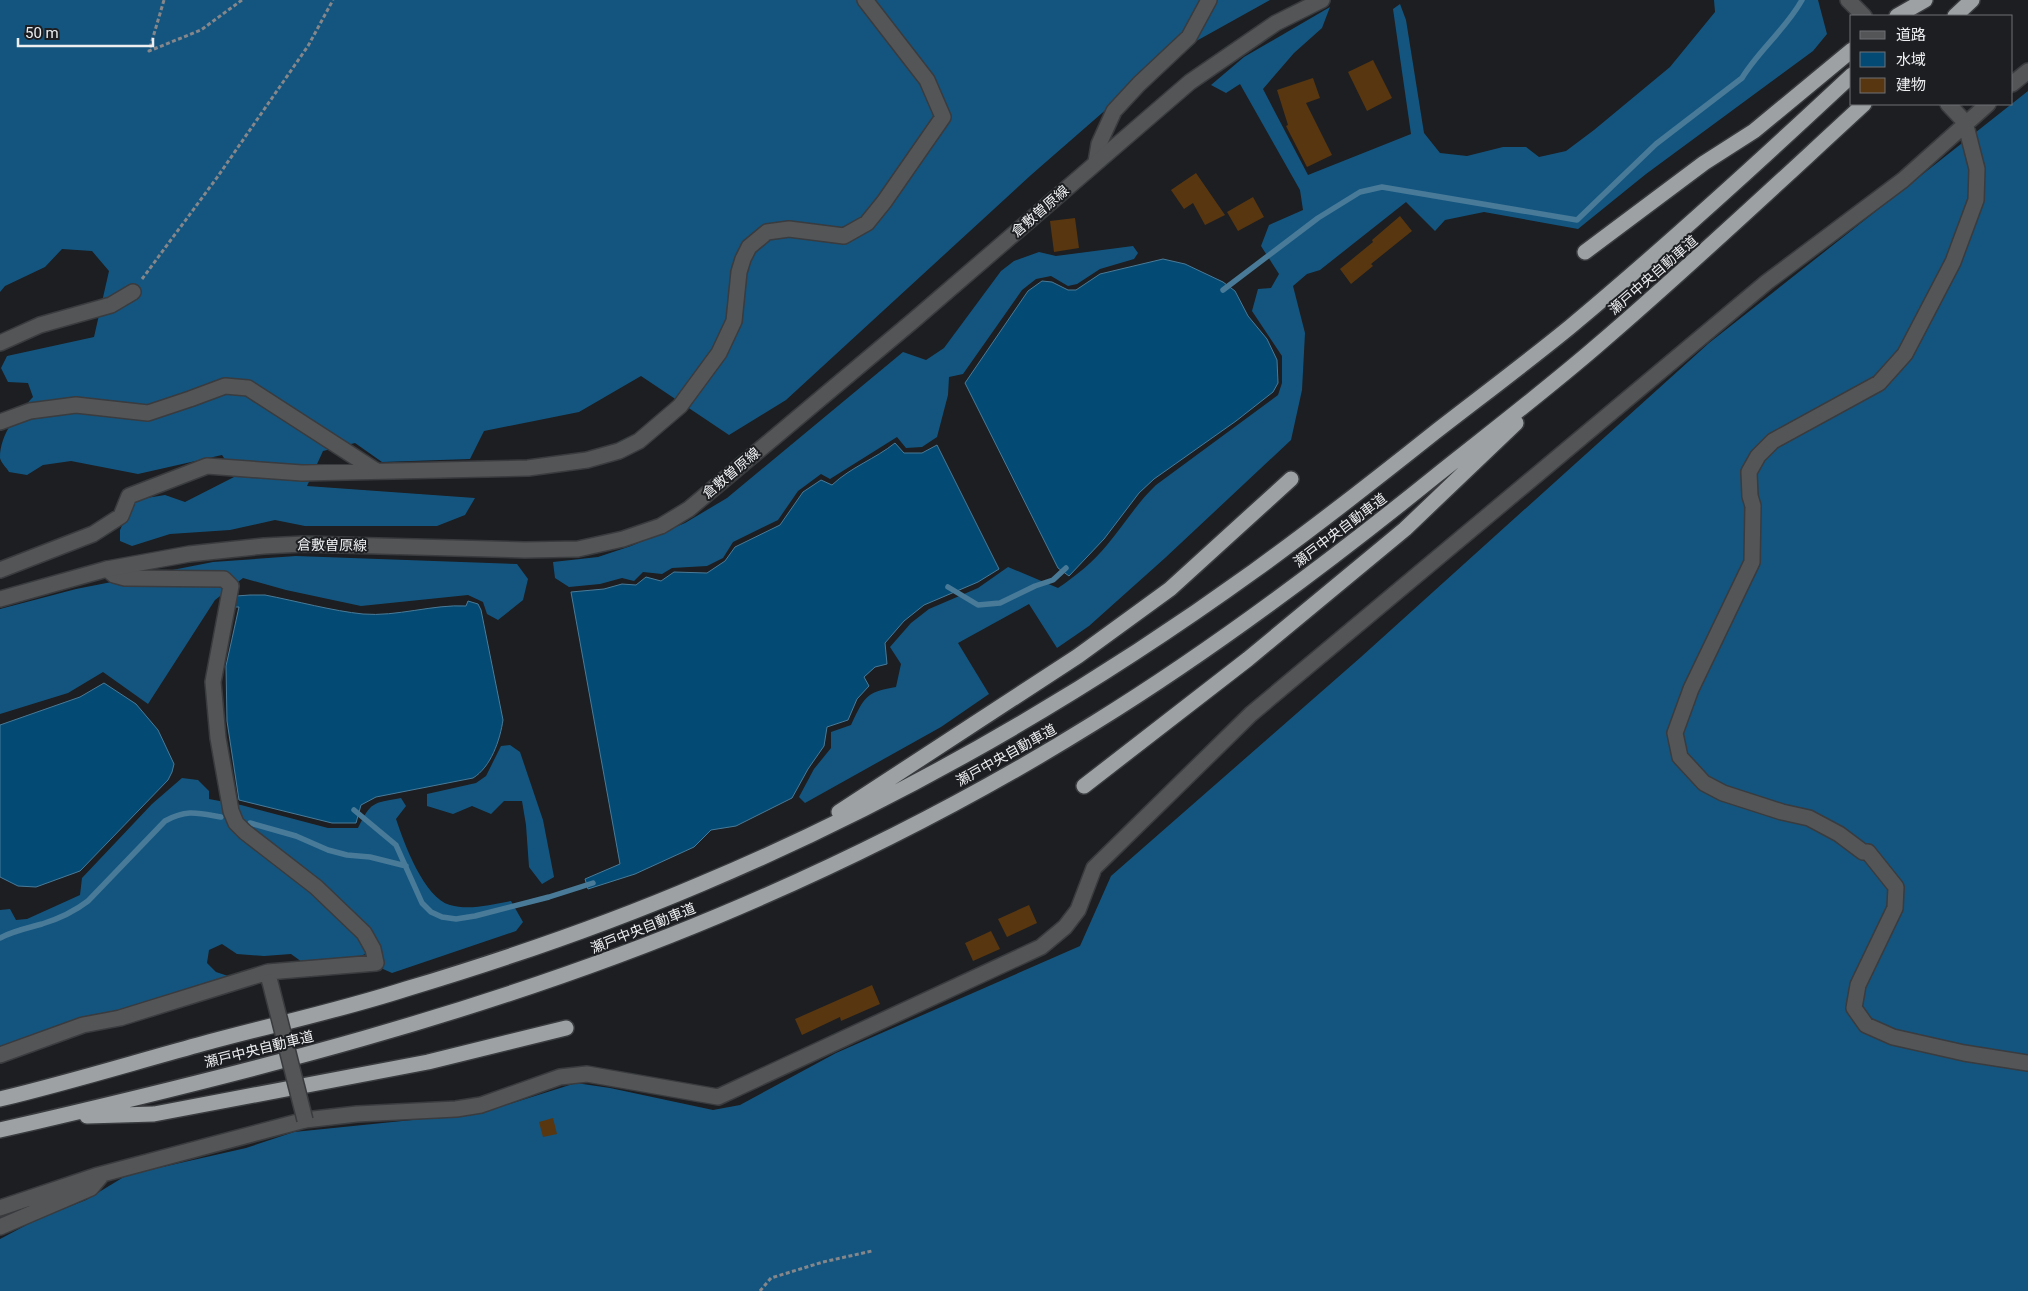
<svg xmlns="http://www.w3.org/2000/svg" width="2028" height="1291" font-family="Roboto,'Noto Sans JP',sans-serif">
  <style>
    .forest { fill: #14557f }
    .water { fill: #034a74; stroke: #497b99 }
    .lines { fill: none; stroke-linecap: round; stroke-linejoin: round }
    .stream { stroke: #497b99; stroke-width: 5.5 }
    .building { fill: #583610 }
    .minor-casing { stroke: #393b3e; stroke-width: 18 }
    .tertiary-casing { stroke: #393b3e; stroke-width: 18 }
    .motorway-casing { stroke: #393b3e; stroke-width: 18 }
    .path { stroke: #85878a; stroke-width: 3; stroke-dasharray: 4 2.5; stroke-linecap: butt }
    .minor { stroke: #535556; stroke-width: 15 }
    .tertiary { stroke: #535556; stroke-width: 15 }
    .motorway { stroke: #9da1a3; stroke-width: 15 }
    .minor-bridge-casing { stroke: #393b3e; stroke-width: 18; stroke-linecap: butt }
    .minor-bridge { stroke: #535556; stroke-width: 15 }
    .labels { text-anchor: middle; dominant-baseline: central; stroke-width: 4; stroke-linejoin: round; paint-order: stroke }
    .street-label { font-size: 14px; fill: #eceef0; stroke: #1c1e21 }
  </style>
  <rect width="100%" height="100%" fill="#1c1e21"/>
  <!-- forest -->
  <path class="forest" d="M0 0H1270L1164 59 1031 175 786 400 729 435 641 376 579 412 484 431 470 459 382 462 355 443 323 451 307 486 475 498 465 515 437 526H305L275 520 230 530 170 534 132 546 120 541V530L134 500 165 495 185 502 236 476 222 455 138 474 71 461 43 465 27 475 9 472C7 468 1 463 0 458 0 433 18 413 33 397L28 383 8 382 1 368 7 356 94 337 109 271 92 251 62 249 45 267 5 286 0 292Z
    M1714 0H1818L1827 34 1813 51 1646 174 1578 229 1484 212 1445 220 1435 231 1406 202 1320 270 1307 274 1293 286 1305 333 1302 390 1291 440 1165 558 1089 626 1057 648 1029 604 958 643 989 694 941 727 805 803 799 797 814 769 831 748V732L851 725C864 698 865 692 896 687L901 664 890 647 911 623 929 609 978 588 1008 567 1058 588C1076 576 1093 562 1107 545 1124 525 1137 503 1156 485L1278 395 1282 383V356L1252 311 1258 289 1271 288 1279 274 1261 246 1269 225 1303 210 1300 190 1240 84 1226 93 1211 85 1244 57 1330 7 1322 28 1294 53 1263 89 1308 175 1411 134 1393 9 1400 4 1406 20 1424 133 1440 153 1467 156 1503 147H1526L1539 157 1566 151 1594 130 1670 67 1715 12Z
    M2028 91V1291H0V1239L36 1220 86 1200 127 1175 246 1148 294 1132 481 1113 576 1083 610 1088 713 1110 740 1105 836 1053 1080 946 1111 876 1361 657 1709 343Z
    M1133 246 1138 253 1134 259 1100 269 1077 284 1068 286 1051 276 1036 279 1022 290 963 374 949 377 948 395 937 437 922 447 906 448 897 437 830 479 821 474 798 491 778 520 733 542 723 558 707 566 672 568 662 574 643 572 634 581 622 578 600 584 569 587 555 578 553 562 598 557 631 546 685 523 727 498 903 352 926 360 944 348 1001 271 1014 261 1039 252 1056 256Z
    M296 556 517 564 528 579 523 600 498 620 487 614 483 602 468 595 361 606 286 590 243 578 215 600 148 704 103 672 68 693 0 714V609L76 589 213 562Z
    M510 745 520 752 543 820 554 877 542 884 529 867 526 825 522 801H504L491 814 472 806 453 814 427 806V794L476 783 486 776 501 746Z
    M182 778 198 780 209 791V799L241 805 328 828H358C371 802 372 803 401 798L406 806 396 819C404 843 424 898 450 905 470 911 491 904 511 901L523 922 516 931 392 973 383 969 377 950 357 957 302 962 291 954 264 956 237 954 222 944 209 950 207 963 216 972 228 976V980L0 1050V910L10 909 16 920 27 919 80 895 82 878 152 804Z"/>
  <!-- water -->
  <path class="water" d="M1163 259 1185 264 1223 282 1235 291 1248 316 1267 339 1277 360 1278 383 1273 392 1236 421 1154 479 1139 493 1104 539 1069 576 1058 568 965 383 1028 291 1042 281 1052 282 1068 290H1076L1100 274Z
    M895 443 904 453H922L937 445 999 569 978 582 924 605 904 621 885 643 887 664 875 667 864 677 869 686 857 699 848 720 827 727 824 746 808 769 792 798 736 826 711 830 694 847 635 874 588 889 585 879 620 864 571 592 604 589 622 584 636 585 646 577 661 581 674 572 707 573 725 561 735 547 780 525 803 492 821 480 832 485C851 467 875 459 895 443Z
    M250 595H265C296 601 333 611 363 614 396 617 434 604 466 606L468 601 478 604 481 610 503 720C500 740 491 767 473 778L376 797 361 805 356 823H332L239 800 227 721 226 666 239 607H234L236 596Z
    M104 683 136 704 158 730 174 764 172 772 168 780 80 871 36 887 18 886 0 877V725L80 697Z"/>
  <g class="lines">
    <!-- stream -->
    <path class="stream" d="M1223 290 1318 218 1360 192 1382 187 1577 220 1656 144 1742 78C1759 50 1786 29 1802 0
      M948 587 978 605 1000 603 1035 586 1053 580 1066 568
      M354 810 396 845 422 903 431 912 442 917 456 919 475 916 549 897 593 883
      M250 823 296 836 328 850 347 855 370 857 406 866
      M0 938C13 931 28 928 42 924 58 919 75 911 88 901L165 821C187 809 198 813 221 817"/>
  </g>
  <!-- building -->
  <path class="building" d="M1373 60 1392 98 1367 111 1348 72Z
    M1313 78 1320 98 1306 103 1332 155 1307 167 1286 126 1288 125 1277 90Z
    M1196 173 1225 215 1205 225 1193 203 1184 209 1171 190Z
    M1253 197 1264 217 1238 231 1227 212Z
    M1400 216 1412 231 1371 264 1373 266 1351 284 1340 269 1373 242 1372 240Z
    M1075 218 1079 248 1054 252 1050 221Z
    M1029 905 1037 923 1007 937 998 919Z
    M991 931 1000 949 973 961 965 943Z
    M872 985 880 1004 841 1021 840 1017 802 1035 795 1019Z
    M553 1118 557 1134 543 1137 539 1122Z"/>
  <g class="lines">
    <!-- minor casing -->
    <g class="minor-casing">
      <path id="minor" d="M1848 0 1864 16
        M2012 84 2028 71
        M1948 104 1965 122 1977 169 1976 200 1953 262 1905 354 1879 383 1773 441 1758 456 1749 472 1750 496 1753 506 1752 562 1691 689 1675 733 1680 757 1704 783 1723 793 1782 812 1809 818 1839 834 1863 852H1868L1896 887 1895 908 1858 985 1854 1008 1866 1025 1893 1037 1964 1053 2028 1063
        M1096 162 1099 144 1114 111 1139 84 1189 37 1209 0
        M0 343 40 325 111 305 133 292
        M0 422 30 411 76 405 148 413 190 399 225 386 248 388 375 470
        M107 569 114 575 125 578 224 579 231 586 213 682 218 738 231 811 236 823 245 832 316 887 364 933 373 949 376 963 268 972 270 982
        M0 570 93 534 121 516 129 496 207 466 302 473 528 468 587 460 619 451 639 441 680 406 719 353 734 321 739 272 743 259 749 247 767 232 789 229 844 236 867 223 884 202 943 117 927 80 865 0
        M0 1055 83 1025 120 1018 268 972
        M0 1208 95 1176 305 1120 357 1114 456 1109 481 1105 560 1077 587 1074 718 1097 1041 947 1065 927 1078 910 1094 868 1251 714 1767 282 1903 180 1988 104
        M0 1227 91 1188 102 1175"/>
    </g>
    <!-- tertiary casing -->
    <g class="tertiary-casing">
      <path id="tertiary" d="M0 599 107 569 189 554 264 546 304 544 525 550 578 549 623 539 661 526 689 509 914 320 1190 82 1276 23 1322 0"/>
    </g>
    <!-- motorway casing -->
    <g class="motorway-casing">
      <path id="motorway" d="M1897 16 1925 0
        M1955 16 1972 0
        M1585 252 1704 163 1754 131 1852 50
        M1084 786 1248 659 1405 529 1516 423
        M839 812 1078 656 1170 589 1291 479
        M0 1099C67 1083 132 1063 198 1045 267 1026 338 1011 406 989 506 959 605 925 701 884 896 802 1082 695 1254 571 1315 527 1375 480 1434 433 1479 398 1526 363 1570 327 1667 246 1760 161 1852 75
        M87 1116 154 1114 428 1062 566 1028
        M0 1130C243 1074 487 1013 718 916 847 862 975 797 1094 723 1214 649 1328 563 1437 475 1491 432 1546 390 1598 345 1689 267 1776 185 1864 104"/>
    </g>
    <!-- path -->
    <path class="path" d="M164 0 149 51 201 30 242 0
      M142 279 216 179 308 46 333 0
      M760 1291 771 1278 823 1262 872 1251"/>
    <!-- minor -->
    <use href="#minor" class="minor"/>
    <!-- tertiary -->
    <use href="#tertiary" class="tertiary"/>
    <!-- motorway -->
    <use href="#motorway" class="motorway"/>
    <!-- minor-bridge casing -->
    <g class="minor-bridge-casing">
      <path id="minor-bridge" d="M270 982 305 1120"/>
    </g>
    <!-- minor-bridge -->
    <use href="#minor-bridge" class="minor-bridge"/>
  </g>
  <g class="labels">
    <!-- street labels -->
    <g class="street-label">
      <text transform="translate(1040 211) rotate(-41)">倉敷曽原線</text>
      <text transform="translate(1653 275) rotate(-41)">瀬戸中央自動車道</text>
      <text transform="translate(731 473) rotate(-40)">倉敷曽原線</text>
      <text transform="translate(1340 530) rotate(-37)">瀬戸中央自動車道</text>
      <text transform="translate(332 545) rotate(1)">倉敷曽原線</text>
      <text transform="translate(1006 755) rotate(-29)">瀬戸中央自動車道</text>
      <text transform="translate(643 928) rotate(-22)">瀬戸中央自動車道</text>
      <text transform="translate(259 1049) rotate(-14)">瀬戸中央自動車道</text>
    </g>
  </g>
  <!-- legend -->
  <rect x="1850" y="15" width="162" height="90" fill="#1c1e21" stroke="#6f7174"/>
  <rect x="1860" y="31" width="25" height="8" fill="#535556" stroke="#6f7174"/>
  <text x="1896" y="40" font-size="15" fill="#eceef0">道路</text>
  <rect x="1860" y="52" width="25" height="15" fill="#034a74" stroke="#6f7174"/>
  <text x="1896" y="65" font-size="15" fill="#eceef0">水域</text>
  <rect x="1860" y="78" width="25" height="15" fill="#583610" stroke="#6f7174"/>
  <text x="1896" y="90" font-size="15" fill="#eceef0">建物</text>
  <!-- scale -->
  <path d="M18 38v8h135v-8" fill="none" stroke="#eceef0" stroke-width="2.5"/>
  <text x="25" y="38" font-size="15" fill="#eceef0" stroke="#1c1e21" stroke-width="4" paint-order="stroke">50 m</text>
</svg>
